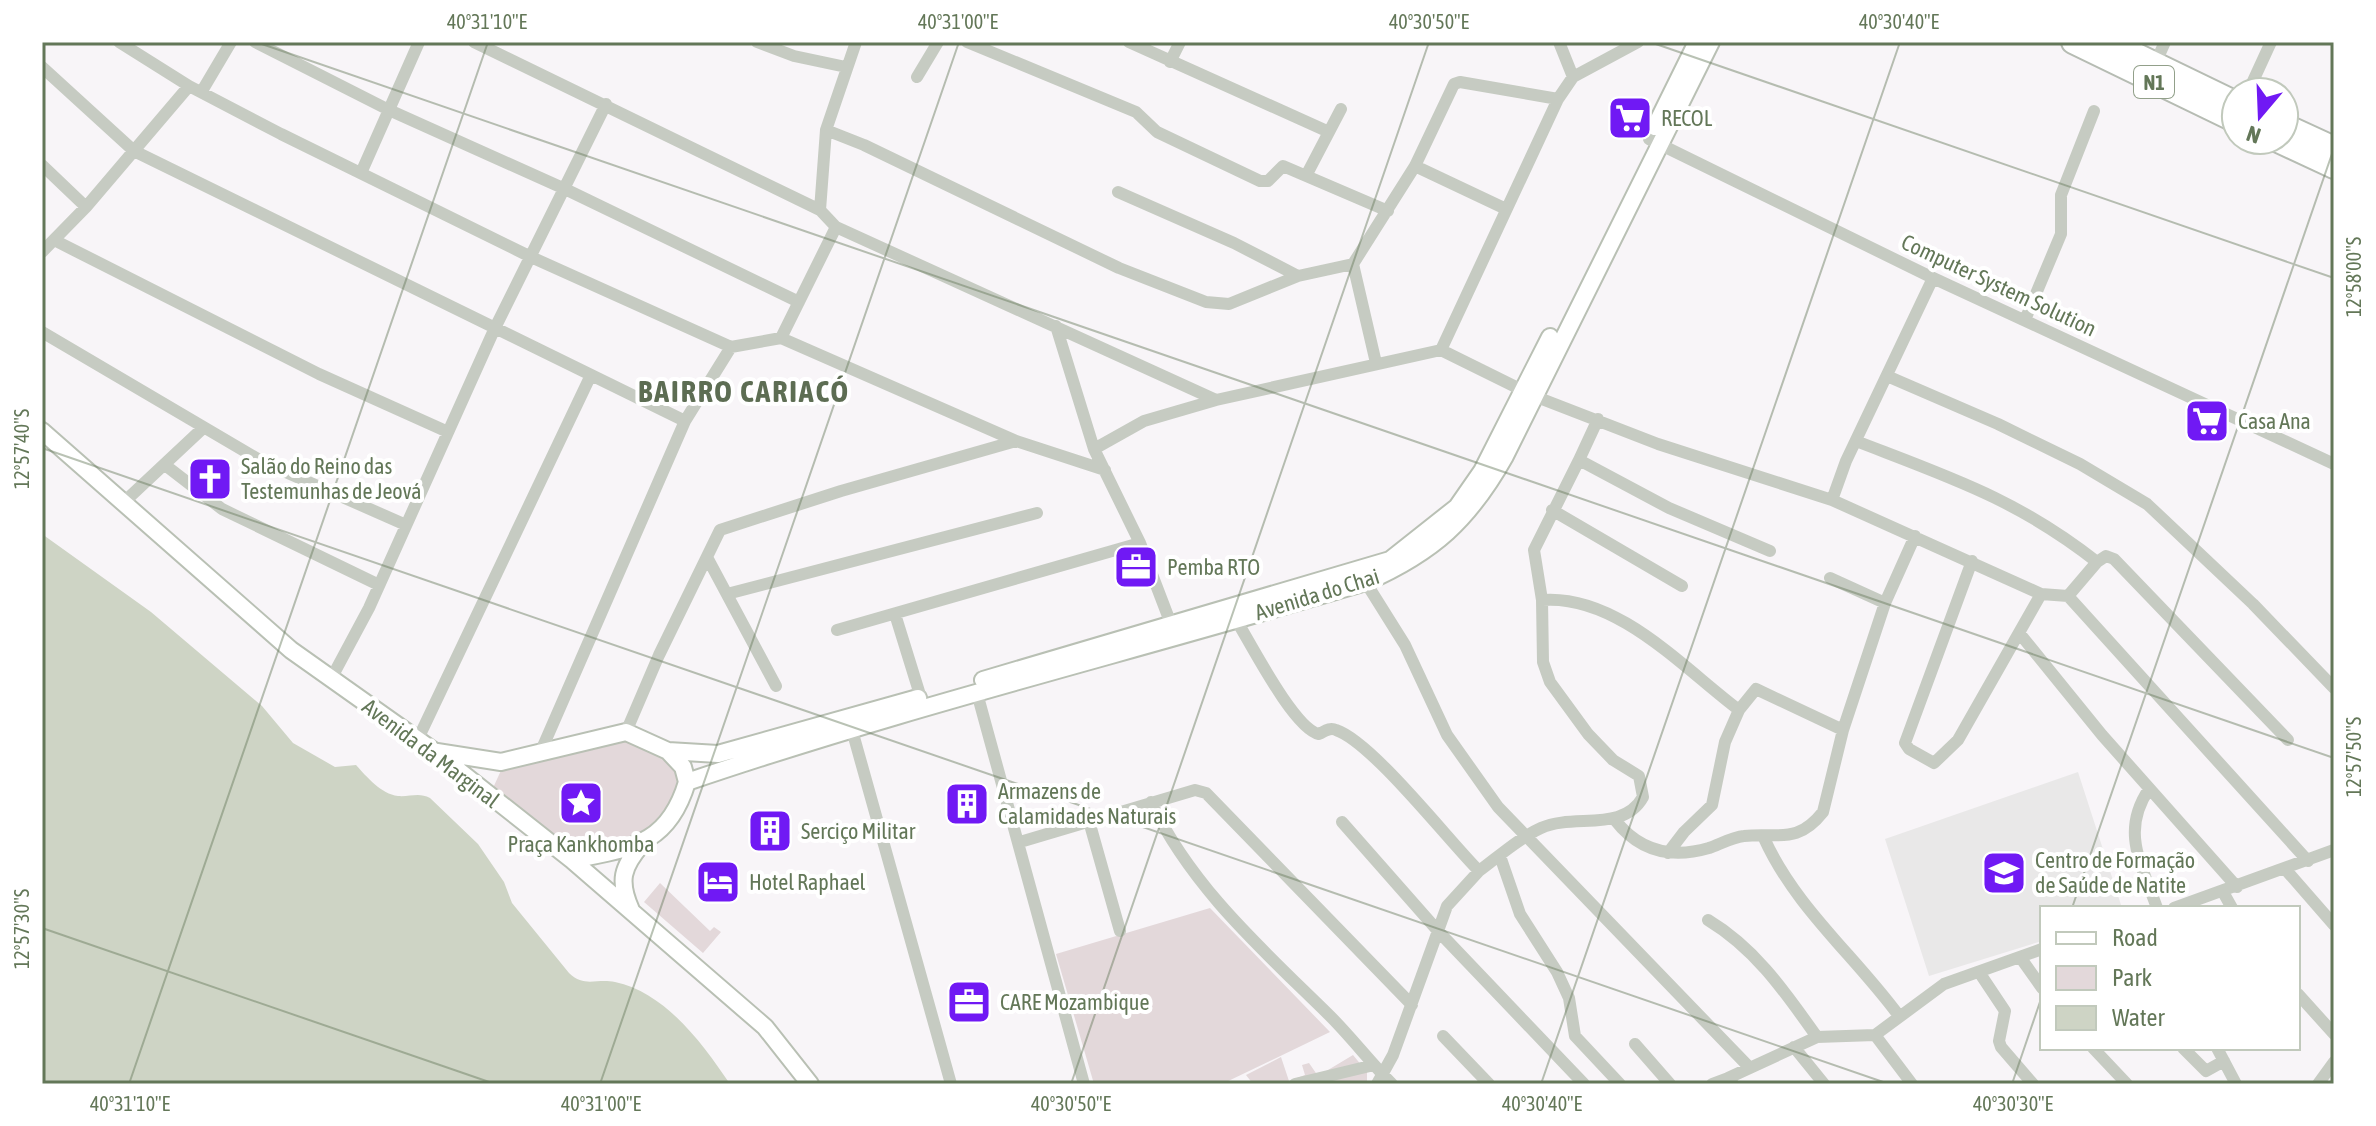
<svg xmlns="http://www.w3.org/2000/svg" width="2376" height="1126" font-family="'Asap Condensed',sans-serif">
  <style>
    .built { fill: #e9e8e8 }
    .green { fill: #e3d8da }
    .water { fill: #ced4c5 }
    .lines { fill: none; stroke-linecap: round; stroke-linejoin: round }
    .secondary-casing { stroke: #b9c0b4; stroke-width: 20 }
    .highway-casing { stroke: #b6bcb3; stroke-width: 26 }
    .street { stroke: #c6cbc2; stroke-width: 12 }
    .secondary { stroke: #fff; stroke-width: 16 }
    .highway { stroke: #fff; stroke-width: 22 }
    .ticks { fill: none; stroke: #637758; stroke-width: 2; stroke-opacity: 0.45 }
    .labels { text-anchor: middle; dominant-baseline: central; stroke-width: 8; stroke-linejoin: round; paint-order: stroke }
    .shield { fill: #fff; stroke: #92a08a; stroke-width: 2 }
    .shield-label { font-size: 20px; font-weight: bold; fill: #637758 }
    .poi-label { font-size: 22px; fill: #637758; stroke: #fff; text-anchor: start }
    .street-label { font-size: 22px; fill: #637758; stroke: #fff }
    .district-label { font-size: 30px; font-weight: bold; letter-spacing: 2px; fill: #5d6d53; stroke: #fff }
    .neatline { fill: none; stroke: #637758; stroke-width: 3 }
    .ticks-label { font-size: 20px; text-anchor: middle; fill: #637758 }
  </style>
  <rect width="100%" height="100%" fill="#f8f5f8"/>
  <!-- built -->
  <path class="built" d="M2078 772 2122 908H2042V941L1929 976 1885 839Z"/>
  <!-- green -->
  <path class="green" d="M615 735 656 747 680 770 678 799 641 838 573 854 493 788 503 766Z
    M660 883 710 931 714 927 721 932 703 953 644 902Z
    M1210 908 1330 1032 1222 1084H1094L1056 954Z
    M1353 1055 1367 1072V1084H1253L1246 1075 1281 1057 1289 1081 1305 1075 1302 1065 1309 1063 1318 1076Z"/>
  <!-- water -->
  <path class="water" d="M42 534 151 612 262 706 293 743 335 767 356 765C367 777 381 794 398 796 410 797 419 792 430 798L478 844 504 882 512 903 569 973C585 988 596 978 615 982 666 993 702 1043 730 1084H42Z"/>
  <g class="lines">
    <!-- secondary casing -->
    <g class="secondary-casing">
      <path id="secondary" d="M1655 127 1697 42
        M42 431 291 650 435 752 572 860 765 1027 810 1084
        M983 680 1390 560 1457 507 1482 471 1550 337
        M668 751 718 754 918 698
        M437 752 501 762 626 732 668 751 683 767 687 782C668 846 630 848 572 860
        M687 782C910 706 1140 650 1366 582 1434 552 1469 520 1505 456L1711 42
        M631 910C618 881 622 867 642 844"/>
    </g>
    <!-- highway casing -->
    <g class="highway-casing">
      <path id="highway" d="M2073 42 2236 121
        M2110 42 2236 103
        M2284 125 2334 148
        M2276 140 2334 167"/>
    </g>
    <!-- street -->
    <path class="street" d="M119 42 189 86 281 134 531 257 731 347 781 338 1016 441 1105 470
      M255 42 389 110 565 189 799 302
      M474 42 820 210 836 227 1216 400
      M757 42 794 56 846 67
      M967 42 1136 112 1157 132 1260 181H1268L1283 166 1388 211
      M1129 42 1329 132
      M1559 42 1573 77
      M1170 62 1180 42
      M2155 64 2165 42
      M42 67 134 151 685 421
      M917 77 938 42
      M202 91 231 42
      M2248 92 2271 42
      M826 130 864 145 1119 268 1206 302 1229 304 1298 276 1353 264 1415 166 1454 84 1460 82 1558 99
      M1649 139 1933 278 2334 464
      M42 165 86 207
      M1415 166 1506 209
      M361 173 419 42
      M1307 174 1341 109
      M1118 192 1234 243 1298 276
      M820 210 826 130 856 42
      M54 240 319 374 448 432
      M42 252 86 207 189 86
      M1353 264 1376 363
      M2025 320 2061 234V195L2094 111
      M1056 326 1094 449 1140 543 1171 624
      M42 332 263 462 406 525
      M781 338 836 227
      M1441 350 1558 99 1573 77 1638 42
      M1887 376 1998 424 2080 464 2147 504 2253 604 2334 688
      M1856 441C1949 477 2017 499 2097 562L2106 556 2114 559 2288 740
      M1094 449 1144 421 1216 400 1441 350 1534 396 1658 444 1832 500 2041 594
      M1579 460 1598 419
      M165 465 222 509 379 585
      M1832 500 1846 461 1933 278
      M123 503 202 429
      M1552 510 1682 586
      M708 559 776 686
      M1972 561 1905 743 1909 749 1934 763 1958 740 2041 594 2068 596 2097 562
      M1363 578 1405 645 1447 735 1498 807 1749 1067
      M1830 578 1885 603
      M727 594 1037 513
      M2068 596 2308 861
      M1542 600C1617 594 1683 668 1739 710
      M895 614 921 698
      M1235 618C1250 642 1294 729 1319 734 1325 731 1330 727 1336 730 1372 742 1448 840 1479 871 1498 857 1519 838 1541 828 1574 813 1623 833 1643 797L1639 776 1613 760 1588 734 1550 682 1543 662 1542 600 1534 550 1579 460 1669 508 1770 551
      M837 630 1140 543
      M2020 634 2102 735 2237 887
      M331 679 369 608 494 330 606 104
      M977 693 1084 1084
      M852 730 951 1084
      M626 732 659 655 720 530 841 491 1016 441
      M418 739 590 377
      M541 751 685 421 731 347
      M2149 789C2120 832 2142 865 2157 908
      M1151 802C1192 888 1263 950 1330 1016 1352 1038 1370 1062 1392 1084
      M1615 820C1639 851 1671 859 1709 848 1720 844 1733 837 1744 836 1778 832 1797 845 1823 812L1843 730
      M1089 821 1120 931
      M1342 822 1438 931 1584 1084
      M1764 838C1795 907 1855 956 1899 1016
      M1020 842 1195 790 1206 793 1412 1005
      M1668 853 1684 832 1712 805 1725 742 1739 710 1756 689 1843 730 1885 603 1915 536
      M1500 856 1520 914 1557 972 1569 998 1575 1036 1620 1084
      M2286 870 2334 925
      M2223 892 2232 908
      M2174 908 2334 850
      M1708 920C1756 949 1785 992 1817 1037
      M2020 957 2042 988
      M1979 972 2005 1011 1999 1041 2001 1047 2033 1084
      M2298 994 2334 1034
      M1875 1035 1912 1084
      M1443 1036 1489 1084
      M1635 1044 1670 1084
      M1794 1047 1824 1084
      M2093 1048 2127 1084
      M2183 1048 2206 1071 2224 1061
      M2217 1048 2236 1084
      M1295 1084 1374 1065
      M1377 1084 1393 1055 1447 906 1479 871
      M1712 1084 1728 1078
      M1733 1084 1728 1078 1817 1037 1875 1035 1944 984 2042 949
      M2318 1084 2334 1062"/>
    <!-- secondary -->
    <use href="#secondary" class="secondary"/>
    <!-- highway -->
    <use href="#highway" class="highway"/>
  </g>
  <!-- ticks -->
  <path class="ticks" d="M256 42 2334 758M1650 42 2334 278M42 448 1889 1084M2072 908 2334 148M42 928 495 1084M129 1084 488 42M600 1084 959 42M1071 1084 1429 42M1541 1084 1900 42M2012 1084 2042 996"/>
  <!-- icons -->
  <defs>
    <g id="supermarket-square" transform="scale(2.3)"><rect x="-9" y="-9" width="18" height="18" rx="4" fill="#7019f4" stroke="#fff"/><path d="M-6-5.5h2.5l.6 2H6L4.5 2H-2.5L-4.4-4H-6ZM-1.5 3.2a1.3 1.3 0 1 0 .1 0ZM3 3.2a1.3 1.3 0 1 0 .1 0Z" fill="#fff"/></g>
    <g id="church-square" transform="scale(2.3)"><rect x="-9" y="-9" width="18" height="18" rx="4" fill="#7019f4" stroke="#fff"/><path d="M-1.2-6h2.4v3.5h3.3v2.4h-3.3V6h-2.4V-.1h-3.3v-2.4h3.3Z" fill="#fff"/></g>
    <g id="office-square" transform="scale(2.3)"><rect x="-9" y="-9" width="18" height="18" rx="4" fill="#7019f4" stroke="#fff"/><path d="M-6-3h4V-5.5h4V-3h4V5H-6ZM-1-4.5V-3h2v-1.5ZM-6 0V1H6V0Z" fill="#fff"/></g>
    <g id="sight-square" transform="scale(2.3)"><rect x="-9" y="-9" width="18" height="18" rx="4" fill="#7019f4" stroke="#fff"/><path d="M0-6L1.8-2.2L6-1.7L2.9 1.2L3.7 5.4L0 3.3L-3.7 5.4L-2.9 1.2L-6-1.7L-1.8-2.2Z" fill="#fff"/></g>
    <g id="building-square" transform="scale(2.3)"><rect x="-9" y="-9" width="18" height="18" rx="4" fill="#7019f4" stroke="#fff"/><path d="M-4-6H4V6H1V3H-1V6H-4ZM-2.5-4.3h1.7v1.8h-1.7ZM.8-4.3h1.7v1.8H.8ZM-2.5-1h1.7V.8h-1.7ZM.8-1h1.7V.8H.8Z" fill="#fff"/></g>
    <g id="school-square" transform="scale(2.3)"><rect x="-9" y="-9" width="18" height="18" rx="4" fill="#7019f4" stroke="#fff"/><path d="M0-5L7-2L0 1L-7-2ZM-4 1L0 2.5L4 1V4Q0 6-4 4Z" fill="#fff"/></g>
    <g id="hotel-square" transform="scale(2.3)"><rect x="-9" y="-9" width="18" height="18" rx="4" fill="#7019f4" stroke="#fff"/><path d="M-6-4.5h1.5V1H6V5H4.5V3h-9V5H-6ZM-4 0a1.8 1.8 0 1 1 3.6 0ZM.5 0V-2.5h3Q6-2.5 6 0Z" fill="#fff"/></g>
  </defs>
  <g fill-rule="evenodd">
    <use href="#supermarket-square" x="1630" y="118"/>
    <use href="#supermarket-square" x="2207" y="421"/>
    <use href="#church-square" x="210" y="479"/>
    <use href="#office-square" x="1136" y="567"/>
    <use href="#sight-square" x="581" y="803"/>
    <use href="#building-square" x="967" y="804"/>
    <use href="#building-square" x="770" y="831"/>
    <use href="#school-square" x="2004" y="873"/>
    <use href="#hotel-square" x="718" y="882"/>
    <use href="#office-square" x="969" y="1002"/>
  </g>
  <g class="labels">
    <!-- shield labels -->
    <rect class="shield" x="2134" y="66" width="40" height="32" rx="6"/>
    <g class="shield-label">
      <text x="2154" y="82">N1</text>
    </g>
    <!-- poi labels -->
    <g class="poi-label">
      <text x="1661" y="118">RECOL</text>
      <text x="2238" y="421">Casa Ana</text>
      <text x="241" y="466">Salão do Reino das<tspan x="241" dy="25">Testemunhas de Jeová</tspan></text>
      <text x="1167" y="567">Pemba RTO</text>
      <text x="998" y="791">Armazens de<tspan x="998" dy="25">Calamidades Naturais</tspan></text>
      <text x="801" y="831">Serciço Militar</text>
      <text x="581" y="844" text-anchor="middle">Praça Kankhomba</text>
      <text x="2035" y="860">Centro de Formação<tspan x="2035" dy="25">de Saúde de Natite</tspan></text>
      <text x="749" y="882">Hotel Raphael</text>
      <text x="1000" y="1002">CARE Mozambique</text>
    </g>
    <!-- street labels -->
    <g class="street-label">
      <text transform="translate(1999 285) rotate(25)">Computer System Solution</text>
      <text transform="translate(1317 594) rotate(-17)">Avenida do Chai</text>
      <text transform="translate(431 753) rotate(37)">Avenida da Marginal</text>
    </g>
    <!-- district labels -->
    <g class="district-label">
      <text x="744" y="391">BAIRRO CARIACÓ</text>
    </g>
  </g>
  <!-- border -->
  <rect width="2376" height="1126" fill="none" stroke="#ffffff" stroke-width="88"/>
  <!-- legend -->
  <rect x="2040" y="906" width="260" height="144" fill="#ffffff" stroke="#c1c9bc" stroke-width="2"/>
  <rect x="2056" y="932" width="40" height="12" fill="#ffffff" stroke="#c1c9bc" stroke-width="2"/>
  <text x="2112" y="946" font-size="24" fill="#637758">Road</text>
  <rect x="2056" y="966" width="40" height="24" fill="#e3d8da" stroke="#c1c9bc" stroke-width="2"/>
  <text x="2112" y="986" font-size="24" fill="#637758">Park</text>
  <rect x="2056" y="1006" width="40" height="24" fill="#ced4c5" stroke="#c1c9bc" stroke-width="2"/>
  <text x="2112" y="1026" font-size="24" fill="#637758">Water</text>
  <!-- north arrow -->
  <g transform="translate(2260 116) rotate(199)"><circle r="38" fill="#ffffff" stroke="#c1c9bc" stroke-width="2"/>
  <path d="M0-6L14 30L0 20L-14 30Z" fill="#7019f4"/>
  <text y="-12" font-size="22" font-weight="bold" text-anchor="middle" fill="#637758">N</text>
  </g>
  <rect x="44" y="44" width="2288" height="1038" class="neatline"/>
  <g class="ticks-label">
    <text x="487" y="29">40°31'10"E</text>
    <text x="958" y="29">40°31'00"E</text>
    <text x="1429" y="29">40°30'50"E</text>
    <text x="1899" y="29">40°30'40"E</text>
    <text transform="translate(2354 277) rotate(-90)" y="7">12°58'00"S</text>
    <text transform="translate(22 449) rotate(-90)" y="7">12°57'40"S</text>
    <text transform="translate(2354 757) rotate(-90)" y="7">12°57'50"S</text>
    <text transform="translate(22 929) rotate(-90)" y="7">12°57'30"S</text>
    <text x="130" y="1111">40°31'10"E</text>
    <text x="601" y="1111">40°31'00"E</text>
    <text x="1071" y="1111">40°30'50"E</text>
    <text x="1542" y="1111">40°30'40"E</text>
    <text x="2013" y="1111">40°30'30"E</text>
  </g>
</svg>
